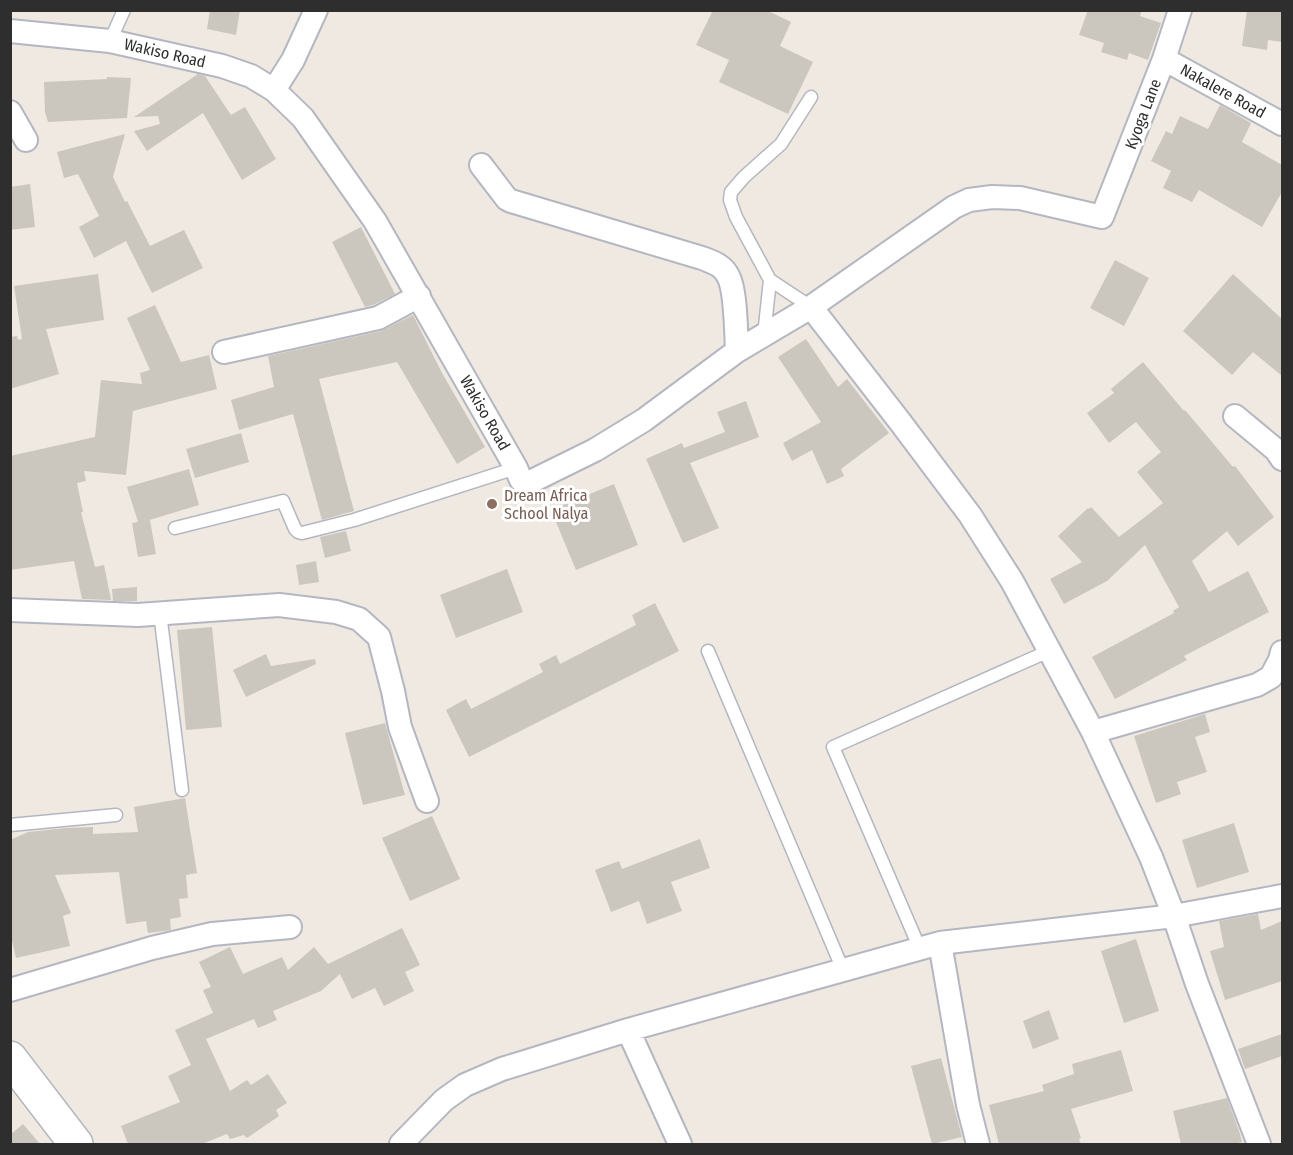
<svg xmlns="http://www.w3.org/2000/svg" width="1293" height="1155" font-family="'Fira Sans Condensed',sans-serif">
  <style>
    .building { fill: #cbc7bf }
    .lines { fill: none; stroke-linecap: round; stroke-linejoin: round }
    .lane-casing { stroke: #b4b7c1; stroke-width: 15 }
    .street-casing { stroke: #b4b7c1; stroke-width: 26 }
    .secondary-casing { stroke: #b4b7c1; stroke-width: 36 }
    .lane { stroke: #fff; stroke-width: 12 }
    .street { stroke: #fff; stroke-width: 22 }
    .secondary { stroke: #fff; stroke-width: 33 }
    .education-dot { fill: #8d6e63; stroke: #fff; stroke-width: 2 }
    .labels { text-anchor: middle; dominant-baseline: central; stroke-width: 6; stroke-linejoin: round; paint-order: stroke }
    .street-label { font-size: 16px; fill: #2e2e2e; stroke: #fff }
    .education-label { font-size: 16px; fill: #785e54; stroke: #fff; text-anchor: start }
  </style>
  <rect width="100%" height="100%" fill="#efe9e1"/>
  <!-- building -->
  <path class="building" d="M210 10H240L236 35 207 29Z
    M713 10H766L791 22 780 46 813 62 788 114 719 82 729 60 696 45Z
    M1088 10H1142L1140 16 1161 23 1148 60 1129 53 1127 60 1101 52 1104 43 1079 35Z
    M1247 10H1282V42L1268 40 1267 50 1242 46Z
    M198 74 205 76 231 115 245 107 276 159 242 180 203 113 147 151 134 131 160 124 158 116 134 117Z
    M107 77 131 78 127 118 48 122 45 112 44 82 107 79Z
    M1220 105 1251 123 1242 142 1282 165V192L1262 227 1199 190 1192 202 1163 188 1171 171 1151 161 1166 131 1172 134 1180 116 1208 129Z
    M125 134 113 177 125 202 127 201 150 246 184 230 203 268 152 293 126 241 94 258 79 227 99 216 78 174 64 178 57 152Z
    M30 184 35 227 10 230V187Z
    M361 227 395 294 373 305 365 307 332 242Z
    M1115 260 1149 278 1124 326 1090 308Z
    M98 274 104 320 46 329 59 374 10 389V337L17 336 18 340 22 339 14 286Z
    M1233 274 1282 319V376L1253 352 1232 375 1183 331Z
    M155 305 181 362 209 355 217 389 133 411 126 475 84 471 86 481 77 483 83 512H81L95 567 104 565 111 600 82 599 74 561 10 570V456L95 437 101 380 142 384 140 373 150 370 127 318Z
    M413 315 442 373 485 447 457 464 397 362 319 379 354 511 322 520 293 414 239 430 231 400 274 387 268 356 381 331Z
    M806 339 838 387 847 379 889 433 841 469 844 476 827 484 812 450 792 461 783 443 821 422 778 357Z
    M1143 362 1184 411 1185 410 1233 467 1235 466 1274 517 1238 546 1227 531 1192 561 1209 592 1248 571 1269 612 1184 656 1187 660 1115 699 1092 657 1174 613 1173 611 1179 607 1145 545 1107 581 1064 604 1050 579 1082 562 1058 536 1088 508 1089 509 1091 507 1119 537 1163 503 1137 472 1161 452 1136 422 1109 443 1087 413 1114 393 1111 389Z
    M746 401 759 437 690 463 719 528 683 543 646 459 682 443 684 448 725 432 717 412Z
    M241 433 249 462 195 478 186 449Z
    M189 469 199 505 146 521 150 520 156 554 138 557 132 523 138 522 127 487Z
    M614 484 638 545 576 570 551 510Z
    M346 531 351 551 325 558 320 537Z
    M316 561 319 582 299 585 296 565Z
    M507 569 523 612 456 638 440 595Z
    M137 587V601H113L112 589Z
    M655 603 679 651 469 757 446 710 466 699 471 709 543 672 539 664 556 655 560 664 636 625 632 615Z
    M212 627 222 727 186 730 177 630Z
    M266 654 271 666 315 659 316 664 246 697 233 670Z
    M1205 714 1210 732 1195 737 1207 772 1177 782 1181 794 1156 803 1134 736Z
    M385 723 405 795 363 805 345 733Z
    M185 798 197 873 186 875 188 898 179 899 181 917 170 919 171 930 148 933 146 921 126 924 119 872 55 875 71 913 63 916 70 946 16 958 10 932V840L28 832 66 828 93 827V834L138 832 134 807Z
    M432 816 460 879 410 901 382 838Z
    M1234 823 1249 872 1197 888 1182 840Z
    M700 839 710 868 671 882 682 911 647 924 639 901 611 912 595 870 619 861 622 869Z
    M1258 914 1261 930 1282 921V981L1225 1000 1210 951 1224 947 1219 921Z
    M402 928 420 965 405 972 414 991 384 1006 375 988 352 999 340 974 321 991 273 1011 277 1020 258 1028 254 1019 206 1039 230 1091 247 1080 251 1085 268 1074 287 1103 276 1110 279 1116 247 1138 244 1135 230 1139 227 1134 202 1144H128L121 1126 180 1102 168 1076 191 1065 175 1030 213 1013 203 990 211 987 199 962 230 947 243 974 282 957 288 970 314 947 328 964Z
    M1136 939 1159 1011 1124 1023 1101 951Z
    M1049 1010 1059 1039 1033 1049 1023 1021Z
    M1282 1034V1056L1245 1069 1238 1049Z
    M1121 1050 1133 1091 1071 1109 1081 1138 1079 1139 1081 1144H999L989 1105 1044 1091 1042 1085 1074 1074 1072 1064Z
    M941 1058 962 1137 932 1144 911 1066Z
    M1227 1098 1239 1131 1242 1142 1233 1144H1181L1173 1111Z
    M23 1124 40 1144H10V1135Z"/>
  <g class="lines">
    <!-- lane casing -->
    <g class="lane-casing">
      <path id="lane" d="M110 41 124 10
        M770 280 811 307
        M764 335 770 280 736 217 730 200 731 192 744 177 781 144 811 97
        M175 528 283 501 295 529 298 532 302 533 354 520 516 468
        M160 613 182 790
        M708 651 843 970
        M10 825 116 815
        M920 949 833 747 1049 651"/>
    </g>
    <!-- street casing -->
    <g class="street-casing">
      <path id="street" d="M10 31 110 41 222 66 251 76 274 90 303 118 375 221 516 468 521 480 528 483 595 450 644 420 737 351 811 307 954 207 969 200 992 197 1020 198 1102 217 1164 59 1180 10
        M1164 59 1282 124
        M274 90 293 60 316 10
        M10 112 26 140
        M481 165 507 199 511 201 702 258C712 262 723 265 728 276 736 289 736 334 737 351
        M811 307 901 423 970 515 1012 581 1093 732 1151 857 1174 916 1197 984 1259 1144
        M224 352 378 318 419 296
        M1235 416 1276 450 1282 459
        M10 610 138 615 279 605 336 612 359 619 379 637 393 691 400 727 427 801
        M1093 732 1257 685 1271 677 1280 660 1282 652
        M940 943 968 1105 978 1144
        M10 990 152 948 212 934 290 927
        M628 1030 680 1144
        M401 1144 444 1100 465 1085 502 1069 628 1030 940 943 1174 916 1282 896"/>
    </g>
    <!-- secondary casing -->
    <g class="secondary-casing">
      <path id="secondary" d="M10 1058 76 1144"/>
    </g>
    <!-- lane -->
    <use href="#lane" class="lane"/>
    <!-- street -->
    <use href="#street" class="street"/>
    <!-- secondary -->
    <use href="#secondary" class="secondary"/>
  </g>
  <!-- markers -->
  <circle class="education-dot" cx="492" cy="504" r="6"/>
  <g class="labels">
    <!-- street labels -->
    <g class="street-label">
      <text transform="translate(165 53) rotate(13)">Wakiso Road</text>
      <text transform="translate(1223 91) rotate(29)">Nakalere Road</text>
      <text transform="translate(1143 114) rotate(-69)">Kyoga Lane</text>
      <text transform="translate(485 413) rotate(60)">Wakiso Road</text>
    </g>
    <!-- education labels -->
    <g class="education-label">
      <text x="504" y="495">Dream Africa<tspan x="504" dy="18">School Nalya</tspan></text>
    </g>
  </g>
  <!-- border -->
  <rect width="1293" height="1155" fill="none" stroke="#2e2e2e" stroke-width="24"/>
</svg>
